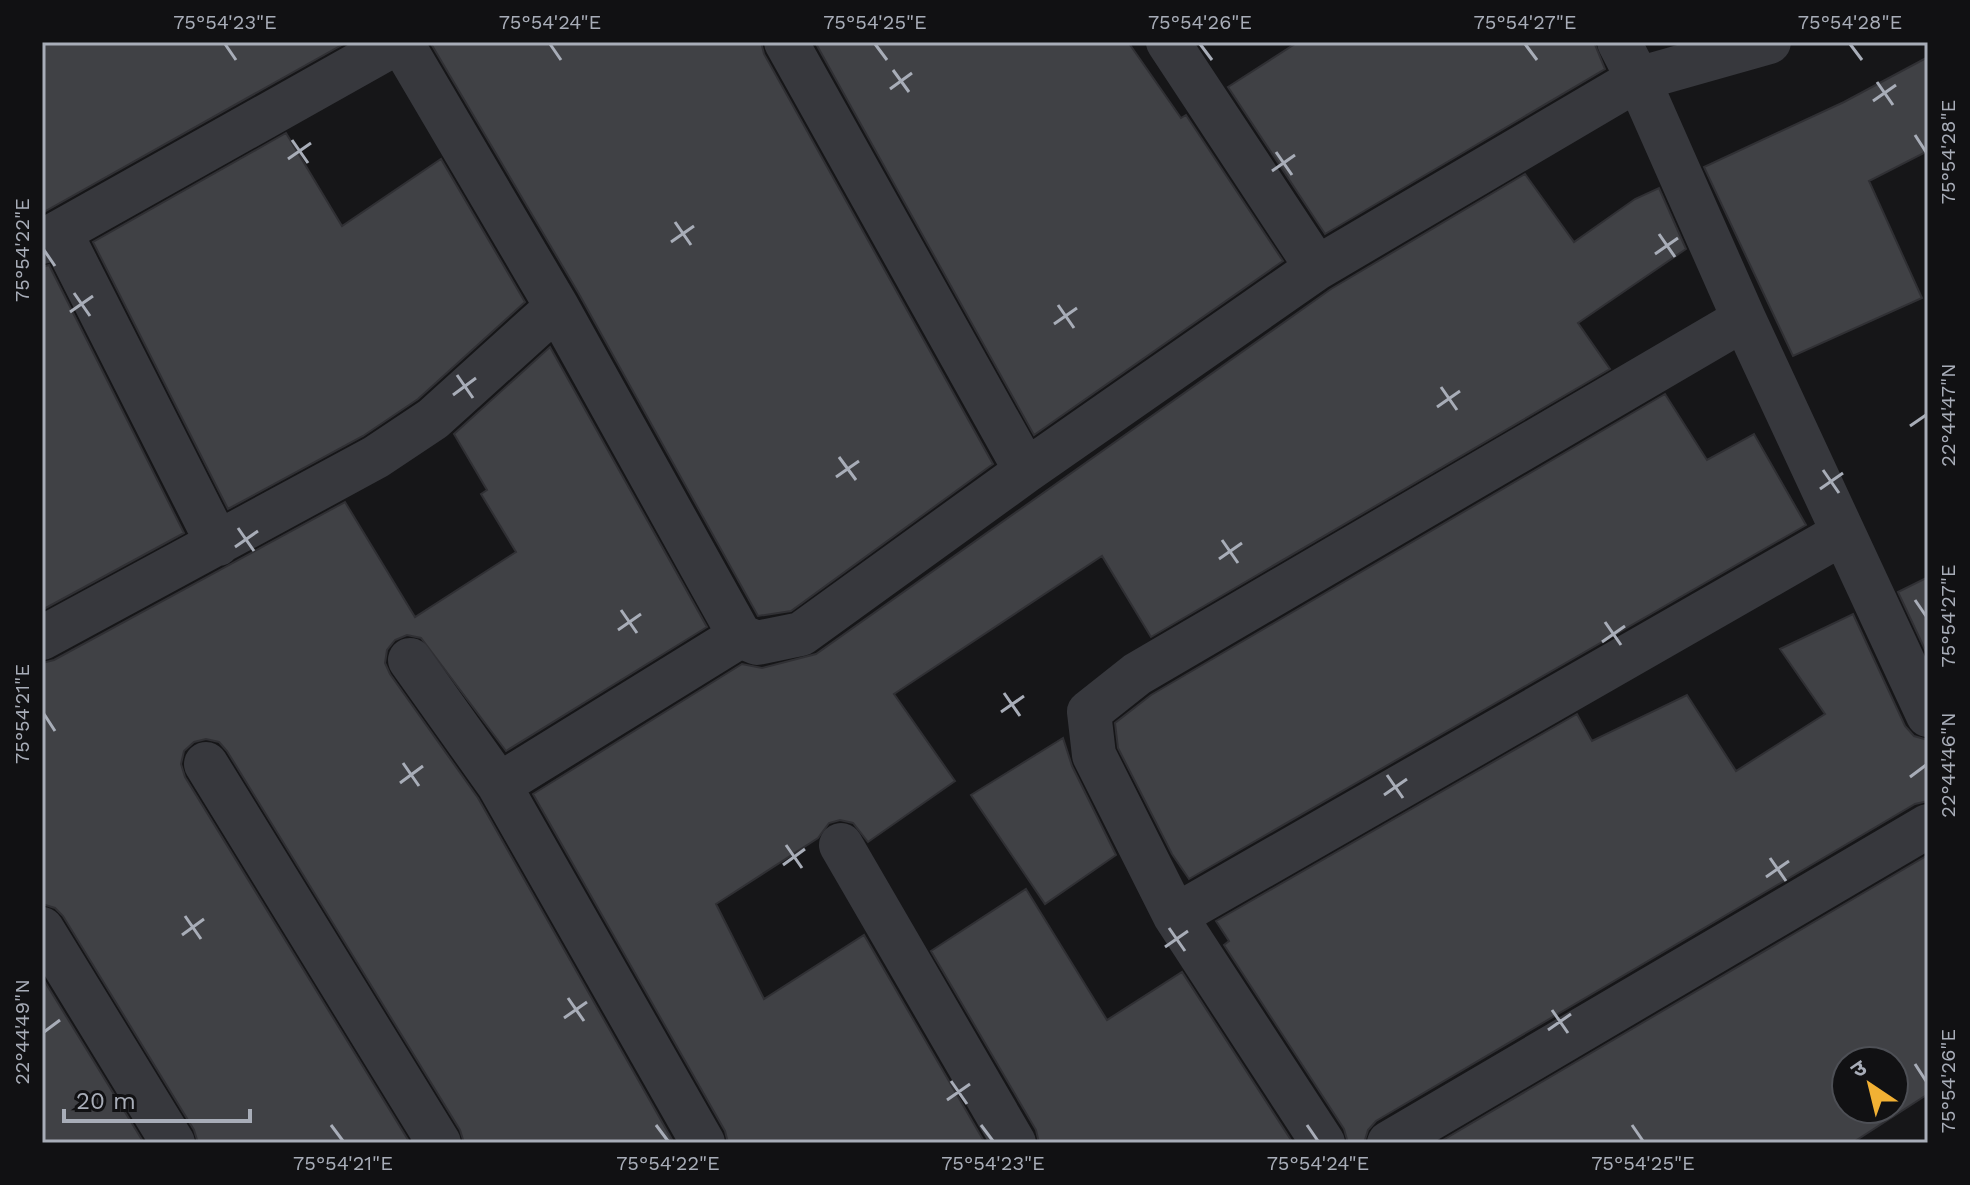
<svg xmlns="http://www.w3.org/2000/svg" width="1970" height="1185" font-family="'Work Sans','Noto Sans Devanagari',sans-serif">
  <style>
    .building { fill: #404145; stroke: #303034; stroke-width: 2; fill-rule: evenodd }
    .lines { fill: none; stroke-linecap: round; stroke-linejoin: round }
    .minor { stroke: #37383d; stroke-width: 44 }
    .ticks { fill: none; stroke: #a8adb8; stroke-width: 3 }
    .neatline { fill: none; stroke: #a8adb8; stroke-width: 3 }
    .ticks-label { font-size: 20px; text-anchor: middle; fill: #a8adb8 }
  </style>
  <rect width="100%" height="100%" fill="#161618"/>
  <!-- building -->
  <path class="building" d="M42 42H347L42 213Z
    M430 42H761L764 54 993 464 791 611 758 616 579 294Z
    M815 42H1128L1181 118 1186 115 1283 261 1034 435Z
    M1298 42H1594L1605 69 1325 234 1228 87Z
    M1928 57V151L1869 181 1922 298 1793 356 1704 167 1844 102Z
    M286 133 342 226 441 159 525 302 418 399 363 436 228 509 93 242Z
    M1525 174 1574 242 1635 199 1659 188 1686 249 1578 323 1610 369 1151 637 1102 556 894 694 955 781 868 842 853 823 840 820 829 823 818 838 716 904 764 999 864 935 985 1143H728L725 1131 533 794 742 664 762 668 816 654 1331 289Z
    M49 265 184 533 42 610V267Z
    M550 347 707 627 506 751 421 638 407 635 395 640 387 650 385 663 390 674 478 798 674 1143H464L460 1130 227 751 219 742 206 739 194 742 184 751 181 764 185 777 410 1143H198L194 1130 63 916 55 908 42 904V663L54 660 345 502 415 617 516 552 481 494 487 490 454 434Z
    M1665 394 1707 460 1754 434 1806 525 1189 879 1172 854 1118 748 1115 723 1151 695Z
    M1928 577V656L1898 592Z
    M1853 614 1905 726 1914 736 1928 740V801L1915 804 1376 1121 1368 1130 1364 1143H1348L1344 1129 1224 945 1229 941 1216 921 1577 714 1592 741 1687 695 1736 771 1825 714 1780 649Z
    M1063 738 1072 766 1116 855 1045 904 971 795Z
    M1928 855V1094L1852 1143H1438ZM1846 1061H1894V1109H1846Z
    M1026 889 1107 1020 1182 972 1293 1143H1039L1036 1130 931 951Z
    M42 977 144 1143H42Z"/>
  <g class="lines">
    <!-- minor -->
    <path class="minor" d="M401 42 557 307 740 636 757 643 801 634 1026 471
      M786 42 1026 471 1317 268 1638 79 1619 42
      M1168 42 1317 268
      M1769 42 1638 79 1744 319 1928 715
      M60 232 218 544
      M42 242 398 42
      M42 638 376 457 433 419 557 307
      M410 660 499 785 703 1143
      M206 764 439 1143
      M499 785 740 636
      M841 845 1014 1143
      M1175 916 1843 533
      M42 929 173 1143
      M1323 1143 1175 916 1094 755 1089 712 1137 674 1744 319
      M1389 1143 1928 826"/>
  </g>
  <!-- ticks -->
  <path class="ticks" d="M225 44 236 60M550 44 561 60M875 44 887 60M1200 44 1212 60M1525 44 1537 60M1850 44 1862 60M893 70 909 92M1877 82 1893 105M890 89 912 73M1873 101 1896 85M1915 135 1926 152M292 140 308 163M1276 152 1292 175M288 159 311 143M1272 171 1295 155M675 222 691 245M1659 234 1675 257M671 242 694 226M44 250 55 266M1655 254 1678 238M74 293 90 316M1058 305 1074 328M70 312 93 296M1054 324 1077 308M457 375 473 398M1441 387 1457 410M453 395 476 378M1437 407 1460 391M1910 426 1926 415M839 457 856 480M1823 470 1839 493M836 477 859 461M1820 489 1843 473M238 528 254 551M1222 540 1238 563M235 547 258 531M1219 559 1242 543M1915 600 1926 616M621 610 637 633M1605 622 1621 645M618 630 641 614M1602 642 1625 626M1004 693 1020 716M1001 712 1024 696M44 714 55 731M403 763 419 786M1387 775 1403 798M1910 777 1926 765M400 783 423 766M1384 795 1407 779M786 845 802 868M1770 858 1786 881M783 865 805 849M1766 877 1789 861M185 916 201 939M1169 928 1185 951M182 935 204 919M1165 947 1188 931M568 998 584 1021M1552 1010 1568 1033M564 1018 587 1002M1548 1030 1571 1014M44 1032 60 1020M1915 1064 1926 1081M951 1081 967 1104M947 1100 970 1084M331 1125 343 1141M656 1125 668 1141M981 1125 993 1141M1307 1125 1318 1141M1632 1125 1643 1141"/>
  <!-- border -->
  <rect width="1970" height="1185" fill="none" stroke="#111113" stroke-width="88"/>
  <!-- north arrow -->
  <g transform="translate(1870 1085) rotate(325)"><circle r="38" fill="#111113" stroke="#4d4f55" stroke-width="2"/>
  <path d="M0-6L14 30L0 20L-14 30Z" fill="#f2b134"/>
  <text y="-12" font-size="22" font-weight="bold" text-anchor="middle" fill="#a8adb8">उ</text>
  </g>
  <!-- scale -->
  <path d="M64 1109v12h186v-12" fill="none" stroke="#a8adb8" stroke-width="4"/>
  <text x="76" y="1109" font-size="24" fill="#a8adb8" stroke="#111113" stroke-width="6" paint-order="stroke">20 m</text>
  <rect x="44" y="44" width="1882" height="1097" class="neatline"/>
  <g class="ticks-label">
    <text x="225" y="29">75°54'23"E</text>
    <text x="550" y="29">75°54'24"E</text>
    <text x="875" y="29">75°54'25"E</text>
    <text x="1200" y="29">75°54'26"E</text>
    <text x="1525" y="29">75°54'27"E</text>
    <text x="1850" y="29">75°54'28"E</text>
    <text transform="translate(1948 152) rotate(-90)" y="7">75°54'28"E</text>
    <text transform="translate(22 250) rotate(-90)" y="7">75°54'22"E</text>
    <text transform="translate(1948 415) rotate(-90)" y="7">22°44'47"N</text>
    <text transform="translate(1948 616) rotate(-90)" y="7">75°54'27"E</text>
    <text transform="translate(22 714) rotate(-90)" y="7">75°54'21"E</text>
    <text transform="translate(1948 765) rotate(-90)" y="7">22°44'46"N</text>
    <text transform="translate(22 1032) rotate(-90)" y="7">22°44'49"N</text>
    <text transform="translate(1948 1081) rotate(-90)" y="7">75°54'26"E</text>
    <text x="343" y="1170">75°54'21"E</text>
    <text x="668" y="1170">75°54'22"E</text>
    <text x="993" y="1170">75°54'23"E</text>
    <text x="1318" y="1170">75°54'24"E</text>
    <text x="1643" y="1170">75°54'25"E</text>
  </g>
</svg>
